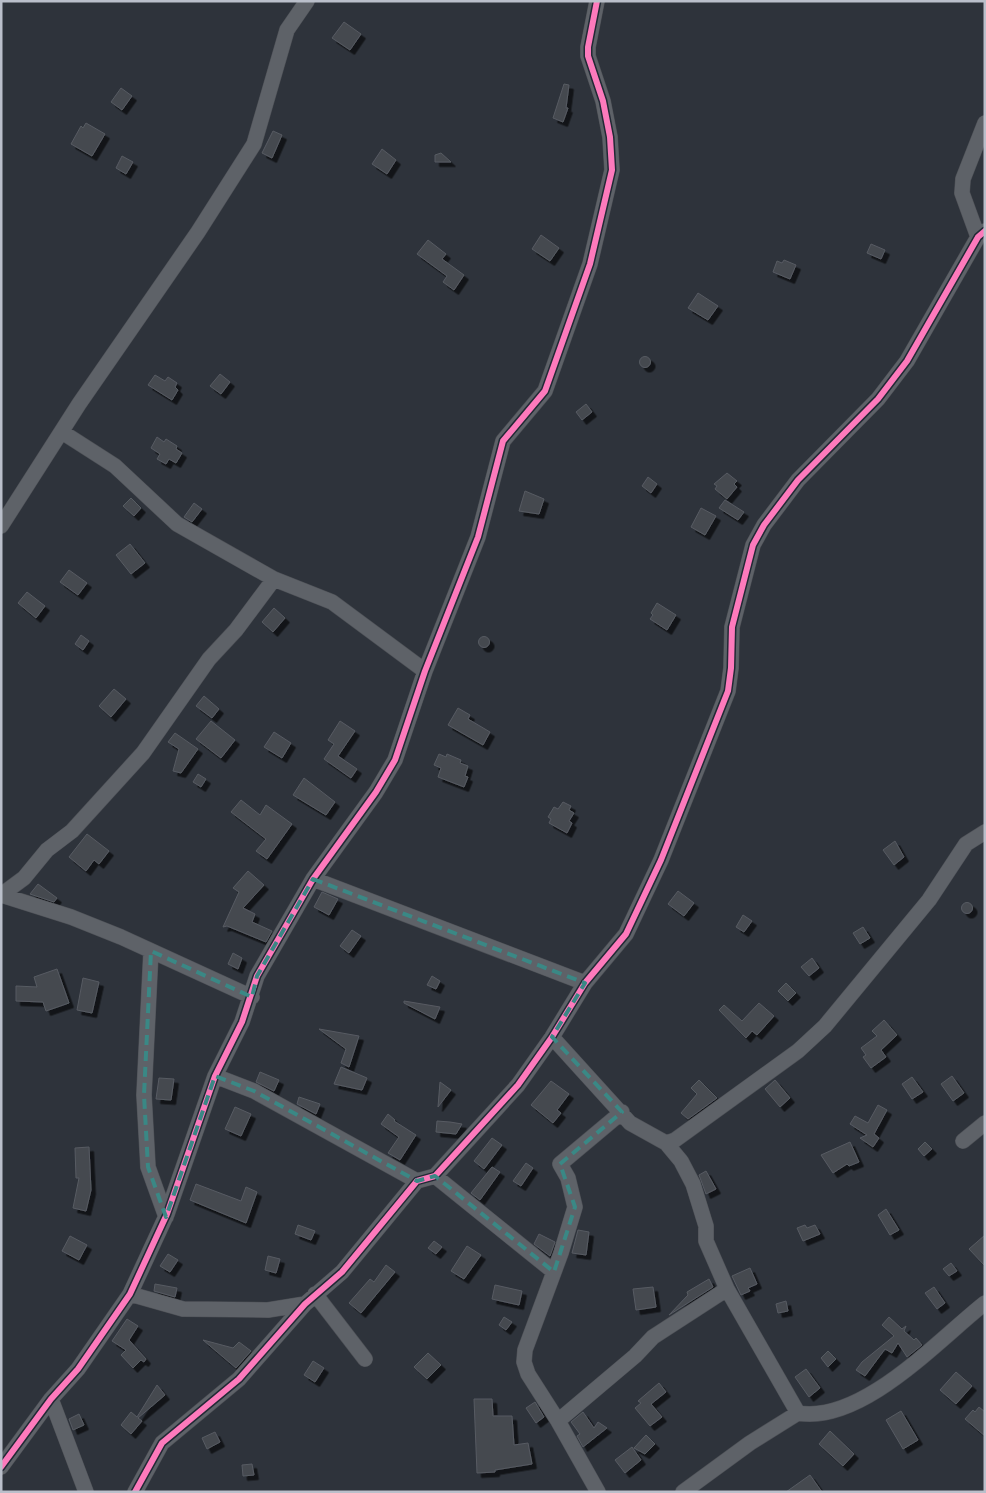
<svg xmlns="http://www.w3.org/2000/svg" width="986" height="1493" font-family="'Public Sans',sans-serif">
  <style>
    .building { fill: #454950; stroke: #575b62; filter: url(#shadow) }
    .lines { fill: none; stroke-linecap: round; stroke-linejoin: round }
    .minor-casing { stroke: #4c4f55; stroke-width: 16 }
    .minor { stroke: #5e6268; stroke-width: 15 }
    .cycleway-casing { stroke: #222935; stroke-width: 9 }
    .cycleway { stroke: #fd7abc; stroke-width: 6 }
    .marked { fill: none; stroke: #3a8885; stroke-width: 4; stroke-dasharray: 10 6; stroke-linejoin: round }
  </style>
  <defs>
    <filter id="shadow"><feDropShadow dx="4.5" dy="4.5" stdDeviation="0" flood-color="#0009"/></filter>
  </defs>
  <rect width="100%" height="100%" fill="#2e333b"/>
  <!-- building -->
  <path class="building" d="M344 22 361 34 350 50 332 38Z
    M564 84 569 85 566 108H568L563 122 553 118Z
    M121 88 132 96 122 110 111 102Z
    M86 123 105 134 92 156 71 144 81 126 83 128Z
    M273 131 282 135 272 158 262 153Z
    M382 149 396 160 387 174 372 164Z
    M441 153 451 162H435V155Z
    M122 156 133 162 126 174 116 168Z
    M541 235 559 248 550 261 532 249Z
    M428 240 446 254 442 259 464 275 454 290 443 282 447 276 417 254Z
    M871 244 885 250 881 259 867 253Z
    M784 260 796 265 790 279 773 272 777 261 782 263Z
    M698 293 718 306 708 320 688 308Z
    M639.5 362a5.5 5.5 0 1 1 11 0a5.5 5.5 0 1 1-11 0Z
    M220 374 230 382 221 394 210 386Z
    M155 375 165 381 168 377 177 383 175 387 178 390 172 400 148 385Z
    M586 404 592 412 582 420 576 412Z
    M157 437 164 442 166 439 177 446 176 449 182 453 176 463 169 459 166 464 157 459 160 454 151 448Z
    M727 473 737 481 734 484 737 487 727 499 715 489 717 486 714 484Z
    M648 477 657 484 651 493 642 486Z
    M525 491 544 499 539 514 519 511Z
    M131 498 141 508 134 516 123 506Z
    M725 500 744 512 738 520 719 508Z
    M194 503 202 509 192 522 184 517Z
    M701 508 716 516 705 535 691 527Z
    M130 544 145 563 131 574 116 555Z
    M69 570 87 583 78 595 60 582Z
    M27 592 45 606 36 618 18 603Z
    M657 603 676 615 667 630 650 619 653 615 651 613Z
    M274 608 285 618 273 632 262 622Z
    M81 635 89 641 83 650 75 644Z
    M478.5 642a5.5 5.5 0 1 1 11 0a5.5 5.5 0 1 1-11 0Z
    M114 689 126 699 111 717 99 706Z
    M204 696 219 709 212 718 196 706Z
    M458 708 470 715 468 719 490 732 483 745 448 725Z
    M211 721 235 740 221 758 196 739Z
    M340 721 355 731 338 756 357 769 351 778 324 759 334 744 328 740Z
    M274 732 291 743 282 758 264 747Z
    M175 733 198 749 181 773 173 771 179 749 168 742Z
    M439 754 446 757 447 754 461 760 460 763 468 766 465 776 468 777 464 787 438 777 441 768 434 765Z
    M198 774 206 779 201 787 193 782Z
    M304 778 335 802 326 815 293 795Z
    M241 800 260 815 266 805 292 824 267 859 256 851 266 839 231 812Z
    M563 802 571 806 569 810 574 813 569 821 572 823 567 833 549 823 551 819 548 817 554 807 558 809Z
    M87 834 109 851 99 864 94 860 86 871 69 857Z
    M895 841 904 857 894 865 883 850Z
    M248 871 264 885 243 908 255 914 252 922 272 931 266 942 227 926 223 927 239 892 233 888Z
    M38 884 57 898 54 902 30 894Z
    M678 891 694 903 684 916 668 904Z
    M322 892 338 899 329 915 314 907Z
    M961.5 908a5.5 5.5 0 1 1 11 0a5.5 5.5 0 1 1-11 0Z
    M743 915 752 921 744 932 736 927Z
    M863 927 870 938 860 944 853 933Z
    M352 930 361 936 349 953 340 946Z
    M233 953 242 958 238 969 228 964Z
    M812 958 819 968 809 976 801 967Z
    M57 969 69 1003 46 1011 43 1002 16 1001V986L37 987 34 977Z
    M432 976 440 981 436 989 427 985Z
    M83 978 99 982 92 1013 77 1010Z
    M786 983 796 993 788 1001 778 991Z
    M404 1001 440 1007 435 1019 404 1003Z
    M759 1003 774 1016 757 1035 752 1031 746 1038 719 1010 724 1005 742 1021Z
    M884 1020 897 1035 881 1050 886 1057 871 1068 863 1057 866 1055 861 1048 877 1036 872 1031Z
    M319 1029 359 1036 349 1067 341 1063 346 1049Z
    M341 1067 367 1078 362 1090 334 1084Z
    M260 1072 279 1080 274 1091 256 1082Z
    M952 1076 964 1093 953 1101 941 1084Z
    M912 1077 923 1092 912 1099 902 1084Z
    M159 1078 174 1079 171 1100 156 1099Z
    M699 1080 717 1098 688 1119 681 1113 697 1094 691 1088Z
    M775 1080 790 1098 780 1107 765 1089Z
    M551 1081 569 1094 557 1110 561 1113 553 1123 531 1105Z
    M440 1082 451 1090 438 1107Z
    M299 1097 320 1104 316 1114 297 1104Z
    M878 1105 887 1110 874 1134 879 1138 873 1147 860 1138 867 1135 850 1124 855 1116 868 1123Z
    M235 1107 251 1114 241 1136 225 1129Z
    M388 1114 395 1120 394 1121 416 1135 400 1160 388 1153 399 1137 381 1124Z
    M437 1121 450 1122 462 1124 456 1134 436 1132Z
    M492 1138 502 1145 484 1169 474 1161Z
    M850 1142 859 1162 849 1166 847 1164 833 1173 821 1155Z
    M925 1142 932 1149 924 1156 918 1149Z
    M89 1147 91 1190 86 1211 73 1208 79 1178H76L75 1148Z
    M526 1163 533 1168 521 1186 513 1181Z
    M492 1167 500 1172 480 1200 471 1193Z
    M706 1171 716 1189 706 1194 699 1175Z
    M196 1184 241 1201 246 1187 257 1192 246 1223 190 1200Z
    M886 1209 899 1230 890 1235 878 1215Z
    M298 1225 315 1231 311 1240 295 1234Z
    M805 1225 807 1228 815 1225 820 1234 803 1241 797 1228Z
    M578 1230 589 1232 586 1255 572 1253Z
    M539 1234 555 1242 550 1256 534 1244Z
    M985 1235V1266L969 1249Z
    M70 1236 87 1245 79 1260 62 1251Z
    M434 1241 442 1247 436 1254 428 1248Z
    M467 1246 481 1255 464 1279 451 1271Z
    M168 1254 178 1260 170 1272 160 1266Z
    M268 1256 280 1259 276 1273 265 1270Z
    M951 1263 957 1271 949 1276 943 1269Z
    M386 1265 395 1272 361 1313 349 1303 370 1279 374 1282Z
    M750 1268 757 1284 748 1288 750 1291 741 1295 732 1276Z
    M709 1279 713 1287 669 1315 688 1295 687 1292Z
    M155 1284 177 1288 175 1297 154 1291Z
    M495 1285 522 1291 519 1305 492 1299Z
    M653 1287 656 1307 636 1310 633 1289Z
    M934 1287 945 1303 937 1309 925 1293Z
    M786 1301 788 1311 778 1313 776 1304Z
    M504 1317 512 1322 506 1330 499 1325Z
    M889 1317 902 1329 906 1326 904 1331 914 1340 916 1338 922 1345 907 1357 898 1343 892 1353 885 1349 865 1376 856 1370 862 1362 894 1336 882 1325Z
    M127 1319 138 1326 129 1340 146 1359 144 1362 141 1360 133 1368 121 1355 126 1350 112 1341Z
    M203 1340 233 1348 239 1342 251 1351 236 1368Z
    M828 1351 836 1359 828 1367 821 1358Z
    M428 1353 441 1365 427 1379 414 1367Z
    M313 1361 324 1368 315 1382 304 1375Z
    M806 1369 820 1388 809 1397 795 1377Z
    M956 1372 972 1386 956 1404 940 1390Z
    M659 1383 666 1392 651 1404 662 1417 650 1426 635 1408 641 1403 638 1401Z
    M157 1385 165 1395 138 1418 142 1421 131 1434 121 1425 131 1412 137 1417Z
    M474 1399H492L493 1416H512L514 1445 528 1443 532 1464 495 1470V1472L477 1473Z
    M535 1402 544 1417 536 1423 526 1408Z
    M979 1407 985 1412V1436L965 1419 973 1410 975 1412Z
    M901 1411 918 1440 903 1449 886 1420Z
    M583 1412 594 1428 598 1422 607 1428 583 1447 577 1436 580 1434 571 1422Z
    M79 1414 84 1425 73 1430 69 1419Z
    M830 1431 854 1454 843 1466 819 1444Z
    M215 1432 220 1442 207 1449 202 1438Z
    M646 1435 655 1444 645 1454 634 1448Z
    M632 1447 641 1460 625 1473 615 1460Z
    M252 1464 254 1475 243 1476 242 1465Z
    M810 1475 822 1492H786Z"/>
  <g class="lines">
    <!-- minor casing -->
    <g class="minor-casing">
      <path id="minor" d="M978 237 962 193 963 179 985 123
        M62 432 115 466 177 524 274 579 332 602 425 671
        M1 526 79 404 198 232 254 144 287 30 307 1
        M313 879 585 983
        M1 895 24 878 47 850 72 831 143 753 209 659 236 630 274 579
        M1 895 71 917 121 937 252 997
        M151 951 144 1095 148 1167 166 1217
        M552 1037 630 1123 666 1143 675 1140 798 1051 825 1026 929 900 966 844 985 832
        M215 1076 254 1091 417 1181
        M963 1141 985 1123
        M666 1143 681 1161 693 1184 706 1226V1241L727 1289 798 1413
        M435 1176 554 1272
        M130 1294 183 1309 268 1310 305 1304
        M315 1294 365 1359
        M51 1399 86 1492
        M558 1421 635 1356 653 1337 727 1289
        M1 1467 51 1399 78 1369 130 1294 167 1214 215 1076 242 1022 257 976 313 879 376 792 395 760 425 671 478 537 503 441 545 391 590 264 612 170 610 137 603 101 588 56V47L597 1
        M135 1492 162 1443 239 1379 305 1304 342 1272 417 1181 435 1176 518 1085 552 1037 585 983 626 934 661 860 728 691 731 668 732 627 753 545 764 525 798 480 878 399 907 361 978 237 985 231
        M598 1492 558 1421 528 1374 524 1362 525 1350 561 1253 575 1207 568 1178 560 1164 622 1112
        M683 1492 750 1443 798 1413C862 1424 938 1340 985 1303"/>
    </g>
    <!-- minor -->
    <use href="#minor" class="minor"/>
    <!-- cycleway casing -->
    <g class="cycleway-casing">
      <path id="cycleway" d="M1 1467 51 1399 78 1369 130 1294 167 1214 215 1076 242 1022 257 976 313 879 376 792 395 760 425 671 478 537 503 441 545 391 590 264 612 170 610 137 603 101 588 56V47L597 1
        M135 1492 162 1443 239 1379 305 1304 342 1272 417 1181 435 1176 518 1085 552 1037 585 983 626 934 661 860 728 691 731 668 732 627 753 545 764 525 798 480 878 399 907 361 978 237 985 231"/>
    </g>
    <!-- cycleway -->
    <use href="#cycleway" class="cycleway"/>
  </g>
  <!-- marked area -->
  <path class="marked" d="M313 879 585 983 552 1037 622 1112 560 1164 575 1207 554 1272 435 1176 417 1181 254 1091 215 1076 166 1217 148 1167 144 1095 151 951 252 997 257 976Z"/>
  <!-- border -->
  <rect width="986" height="1493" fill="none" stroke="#babfca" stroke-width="5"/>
</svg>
